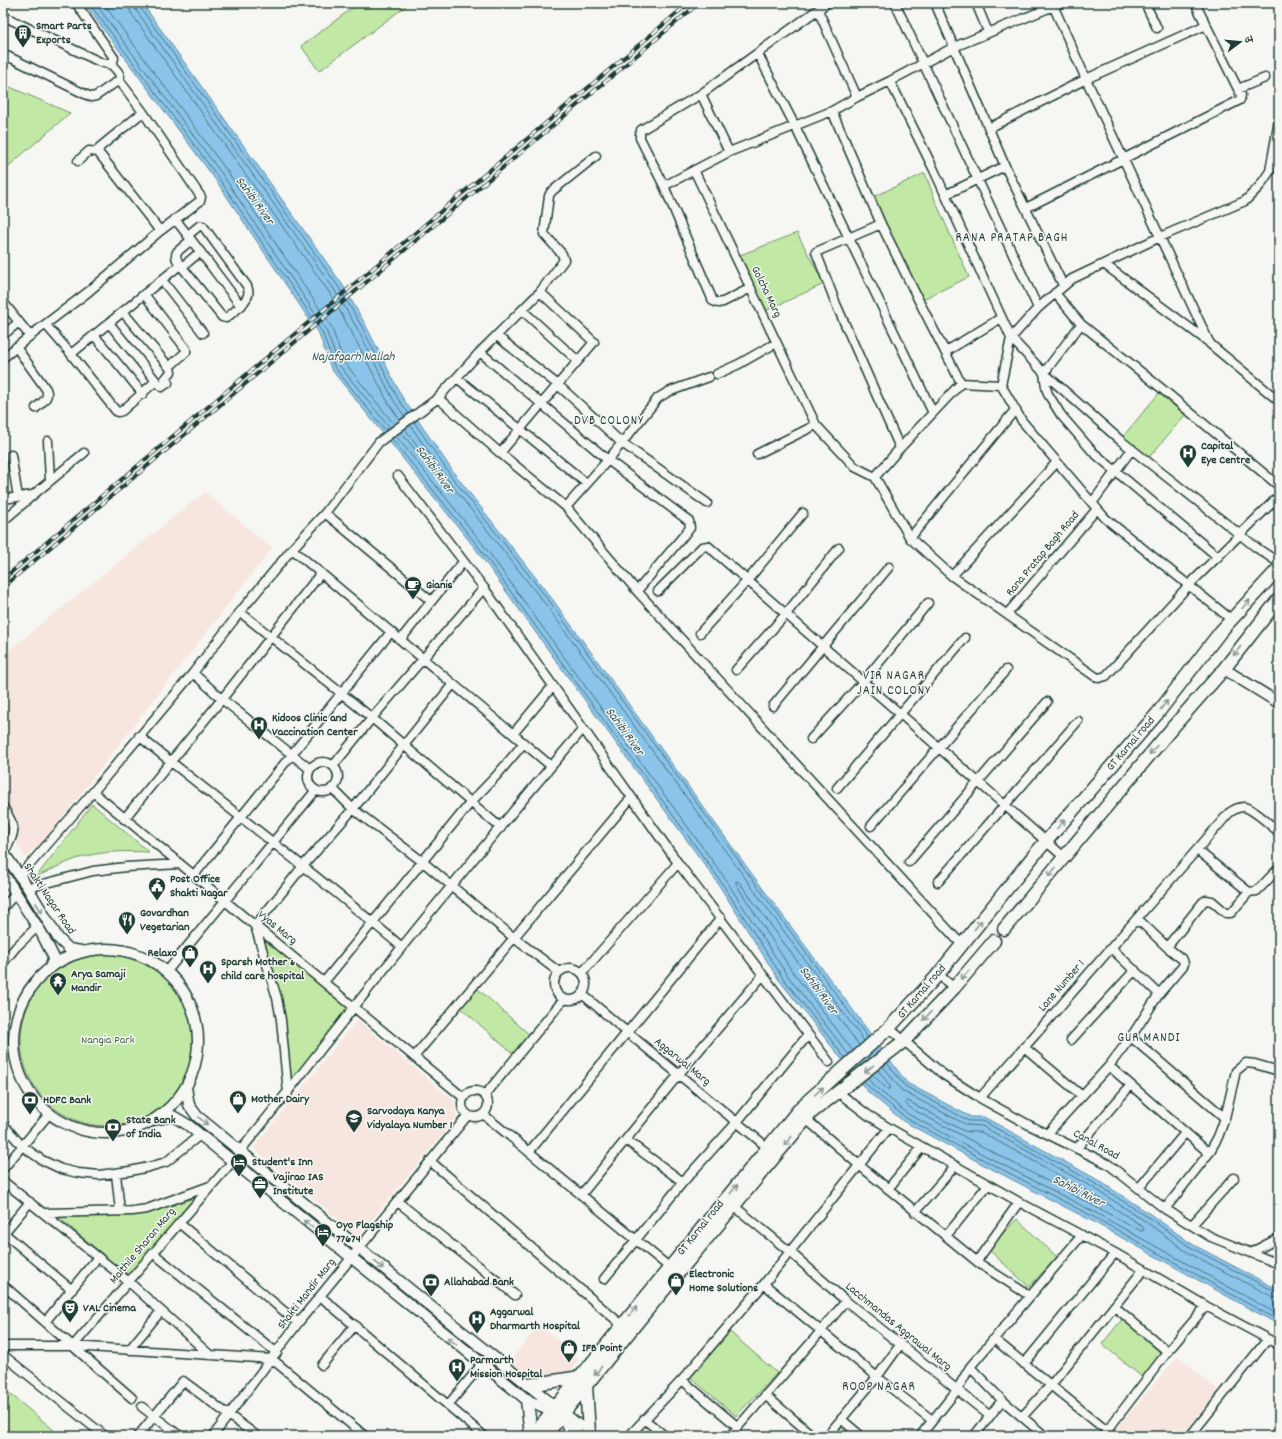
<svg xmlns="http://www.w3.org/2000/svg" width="1282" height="1439" font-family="Dekko,'Playpen Sans Deva',sans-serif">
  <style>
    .built { fill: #f7e6df }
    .green { fill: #c1e8a4; stroke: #70926c }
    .water { fill: #8bc4ea; stroke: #608ea1 }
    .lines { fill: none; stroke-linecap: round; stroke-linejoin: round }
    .shore { stroke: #4a737d; stroke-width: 1 }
    .minor-casing { stroke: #1f3d34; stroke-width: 11 }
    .tertiary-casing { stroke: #1f3d34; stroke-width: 13 }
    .secondary-casing { stroke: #1f3d34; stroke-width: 15 }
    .minor { stroke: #f6f6f2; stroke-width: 8 }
    .tertiary { stroke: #f6f6f2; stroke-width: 10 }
    .secondary { stroke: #f6f6f2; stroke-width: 12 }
    .rail-casing { stroke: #1f3d34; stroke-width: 4 }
    .rail { stroke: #f6f6f2; stroke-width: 2.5; stroke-dasharray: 8; stroke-linecap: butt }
    .oneway { stroke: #8a9a93 }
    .labels { text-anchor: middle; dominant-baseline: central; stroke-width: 3; stroke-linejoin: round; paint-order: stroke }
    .poi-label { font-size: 12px; font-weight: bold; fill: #1f3d34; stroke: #f6f6f2; text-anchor: start }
    .street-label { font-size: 12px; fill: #1f3d34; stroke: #f6f6f2 }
    .park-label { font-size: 12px; fill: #3f5f4a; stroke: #f6f6f2 }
    .water-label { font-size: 13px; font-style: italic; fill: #355858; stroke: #f6f6f2 }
    .neighbourhood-label { font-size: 13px; letter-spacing: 1px; fill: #1f3d34; stroke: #f6f6f2 }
  </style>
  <rect width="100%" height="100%" fill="#f6f6f2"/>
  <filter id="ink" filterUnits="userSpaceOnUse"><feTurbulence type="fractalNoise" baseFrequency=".025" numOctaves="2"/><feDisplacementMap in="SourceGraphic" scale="8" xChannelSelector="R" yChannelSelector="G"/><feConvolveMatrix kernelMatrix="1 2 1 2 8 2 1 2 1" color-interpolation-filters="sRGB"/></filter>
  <g filter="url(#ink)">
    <!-- built -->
    <path class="built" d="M205 492 272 548 37 850 35 847 26 858 3 821V655Z
      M357 1020 454 1101 456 1118 358 1236 253 1148Z
      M540 1325 579 1359 568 1375 531 1380 510 1360Z
      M1178 1356 1219 1391 1181 1436H1110Z
      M643 1426 655 1436H634Z"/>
    <!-- green -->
    <path class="green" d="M359 3H404L406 6 319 71 301 46Z
      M3 84 70 113 3 171Z
      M925 173 935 200 969 277 917 302 880 225 866 200Z
      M797 233 824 284 763 312 735 257Z
      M1159 393 1185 415 1146 461 1120 440Z
      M92 804 149 852C124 851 99 851 76 859 62 864 49 871 36 877Z
      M263 936 349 1007 291 1085 284 1011Z
      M21 1040a86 86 0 1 1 172 0a86 86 0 1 1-172 0Z
      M478 989 530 1035 513 1054 461 1008Z
      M196 1196 129 1276 57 1216 138 1214Z
      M1017 1219 1057 1257 1029 1287 988 1249Z
      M1123 1318 1164 1352 1143 1378 1102 1344Z
      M730 1332 777 1373 736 1416 690 1377Z
      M3 1388 61 1436H3Z
      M843 1425 856 1436H835Z"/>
    <!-- water -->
    <path class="water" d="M84 3H142L342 284 365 324 402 397 454 473 553 600 749 870 907 1083 971 1117H984L1098 1180 1150 1214 1192 1244 1279 1290V1325L1090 1220 982 1164 903 1121 867 1091 779 980 715 879 554 658 475 548 331 369 319 334 215 179Z"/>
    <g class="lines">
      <!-- shore -->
      <path class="shore" d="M89 3 218 177 322 332 335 368 386 431
        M95 3 222 174 326 330 339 365 390 428
        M103 3 227 171 331 326 344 362 394 424
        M128 3 131 13 329 292 351 331 389 404 400 420
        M134 3 136 10 334 289 357 328 394 401 405 417
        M139 3 140 7 338 286 361 325 398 399 409 414
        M414 422 451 476 550 602 868 1038
        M410 425 447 479 546 605 864 1041
        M401 432 416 451H418L419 448 405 429
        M396 436 482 543 561 653 722 874 787 975 849 1055
        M392 439 478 546 557 656 718 877 783 978 845 1058
        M853 1051 792 971 736 884V881L739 882 859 1045
        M887 1063 905 1086 969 1121H983L1096 1184 1148 1217 1190 1247 1276 1292 1279 1293
        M883 1066 902 1091 967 1125 982 1126 1094 1188 1145 1221 1187 1252 1273 1297 1279 1298
        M872 1074 887 1089H890V1086L878 1070
        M868 1078 873 1085 908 1114 986 1156 1094 1212 1279 1315
        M864 1081 870 1088 906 1118 984 1160 1092 1216 1279 1321
        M906 1101H908L964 1131 970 1132H981L1091 1193 1142 1226 1144 1230 1141 1231 912 1109 906 1104Z"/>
      <!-- minor casing -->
      <g class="minor-casing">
        <path id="minor" d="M895 3 1038 308
          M935 3 1005 166 1063 285
          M976 3 988 32
          M1052 3 1086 79 1210 344 1279 401
          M1145 3 1157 28
          M818 10 857 97
          M3 16 100 62 112 65
          M3 54 91 97 96 96 119 80C122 74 116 70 112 65L114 58 76 3
          M758 54 795 126 933 413
          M119 80 143 112 201 197 200 201 160 231
          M890 81 954 47 1061 3
          M1238 89 1265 78
          M701 94 729 152
          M989 128 1086 79 1206 25
          M78 161 89 151 98 152
          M694 170 816 425 855 467 875 477 910 538 1015 410
          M664 186 640 138V134L641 130 701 94 827 3
          M945 195 1005 166
          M1026 208 1240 100 1241 95 1195 3
          M175 219C198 248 219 277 241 306L226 318 222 317 182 267C178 262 174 257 177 252L191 240
          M881 224 816 252 836 304 900 448
          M188 235 199 226H203L247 286C251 295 246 299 241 306
          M1104 264 1210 343
          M182 267 200 252
          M162 280 203 333
          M751 288 723 302 718 303 713 301 664 186 729 152 832 111
          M1055 293 1081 324 1161 388 1279 486
          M144 294 186 349V352L169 367
          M3 302 30 336 3 358
          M522 310 578 361
          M123 312 170 368 171 372 165 379 168 383 162 387 156 381
          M1081 324 1044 373 1046 387 1048 394 1061 415 1093 452 1218 557
          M46 325 71 354 180 265
          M3 335 19 322
          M94 335 143 394
          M30 336 88 292 160 231 98 152 100 147 143 112
          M497 336 558 385 622 443 707 503
          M16 347 46 389C50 398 42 402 36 408
          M480 352 608 460 689 521 690 528 637 591
          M945 352 1001 318
          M71 354 116 411 118 412 122 411 156 381 109 323
          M717 374 739 364 776 343
          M457 378 586 483
          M1001 385 961 383 919 301 881 224 832 111 857 97 890 81 934 170 1011 338 1044 373 1120 440 1257 548 1279 563
          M438 398 500 453 566 507 637 591 962 945
          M48 441 50 481
          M500 453 594 342 540 292
          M757 454 816 425
          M11 455 18 497
          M398 476 484 588 678 863 829 1062
          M875 477 900 448 961 383
          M33 495 84 453
          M3 499 33 495 3 521
          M1092 503 1132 449
          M566 507 608 460 658 398 668 392 709 377
          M325 513 431 601
          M910 538 952 576 1057 462
          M292 549 551 766
          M952 576 1096 677 1099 678 1106 676 1189 585 1279 496
          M658 591 702 547 708 546 1064 857
          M240 612 372 718 501 828
          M1007 614 1097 509
          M1232 620 1105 518 1022 421 1001 385 1011 338 1038 308 1072 279 1160 237 1245 201 1259 187 1270 171 1279 120
          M700 633 747 581 803 513
          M401 639 463 562
          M736 670 786 614 839 548
          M193 673 222 699 310 769
          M773 706 889 567
          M513 734 552 687
          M139 736C226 807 316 874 402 947
          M811 739 863 682 928 603
          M308 777a15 15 0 1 1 30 0a15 15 0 1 1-30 0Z
          M333 766 372 718 484 588
          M332 788 353 809 423 862 514 938 559 972
          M837 788 965 638
          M93 792 464 1098
          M3 807C18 830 15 830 4 854
          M124 819 222 699 321 573
          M871 826 1006 670
          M1197 850 1249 892
          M909 862 1047 702
          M194 875 391 632
          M19 877 93 792 193 673 240 612 292 549 325 513 379 442 438 398 480 352 540 292 564 260 562 254 544 234 549 196 551 192 596 156
          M938 882 1078 721
          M28 888 93 871 126 867 180 864
          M3 908 16 893
          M1135 922H1141L1167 947
          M1111 948 1159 994
          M3 963 16 947 37 927
          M554 984a16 16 0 1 1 32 0a16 16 0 1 1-32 0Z
          M168 970 316 790
          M582 973 678 863
          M938 974 954 988
          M324 982 471 802 497 775 524 743
          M582 994 627 1032 767 1147
          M889 1028 944 1075 980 1098 1029 1125 1108 1164 1165 1209 1211 1237 1279 1264
          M1131 1037 1225 1118
          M1071 1040 1135 970
          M1024 1047 1082 1096
          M414 1057 631 798
          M1109 1066 1209 1153
          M462 1104a13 13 0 1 1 26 0a13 13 0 1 1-26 0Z
          M288 1093 281 1020 277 998 255 926 303 866 353 809 453 684
          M839 1093 868 1115 889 1128 1019 1202 1115 1253 1206 1306 1279 1345
          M485 1095 564 999
          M980 1098 1229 813C1233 810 1238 807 1244 807 1254 809 1270 825 1279 832
          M483 1114 669 1267
          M806 1119 859 1165 980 1264 1030 1296
          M3 1124 22 1146 42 1160 61 1169 78 1173 99 1175 130 1171 149 1167 166 1162 200 1135
          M1048 1133 1109 1066 1131 1037 1159 994 1183 966 1184 964 1183 960 1167 947 1203 902 1206 900 1212 901 1226 913H1231L1249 892 1257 891 1279 868
          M626 1140 683 1182
          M1077 1148 1130 1086
          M240 1151C279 1104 316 1055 355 1006 429 912 505 820 583 729
          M529 1152 721 918
          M430 1161 622 1325
          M3 1169 49 1114
          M116 1174 120 1211
          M3 1181 129 1282 210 1355
          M1139 1188 1185 1133
          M888 1189 922 1147
          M581 1195 679 1074 763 975
          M398 1202 515 1295
          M734 1206 790 1252 846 1301 990 1416 1002 1400 1045 1436
          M1165 1209 1209 1153 1218 1137 1225 1118 1236 1071 1246 1063 1255 1064 1279 1071
          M915 1212 955 1166
          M45 1213 133 1211 147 1209 210 1186
          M179 1223 298 1323
          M1192 1225 1234 1178
          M4 1233 72 1290
          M3 1234 30 1202
          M946 1236 988 1185
          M1252 1252 1279 1238
          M153 1253 277 1353
          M977 1261 1019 1202
          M604 1279 683 1182 737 1122 808 1035
          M764 1284 877 1377 932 1420
          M3 1285 132 1398
          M320 1296 484 1436
          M1114 1306 1168 1352
          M45 1322 98 1257
          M994 1339 1107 1431
          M3 1346H73L272 1359 365 1436
          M73 1346 232 1162
          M129 1350 161 1311
          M3 1355 105 1436
          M1024 1364 1115 1253
          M322 1365 355 1325
          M970 1367 1002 1400
          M765 1395 813 1436
          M448 1405 482 1364
          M142 1407 180 1436
          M1022 1417 1051 1385 1144 1269
          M644 1419 665 1436
          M841 1419 861 1436
          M738 1427 821 1331 846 1301
          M138 1436 183 1381 257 1436
          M213 1436 298 1323 468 1115
          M629 1436 682 1380
          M731 1436 738 1427 682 1380 764 1284 889 1128
          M827 1436 877 1377 900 1345
          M920 1436 957 1390 970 1367 1082 1235
          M974 1436 990 1416
          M1103 1436 1169 1350 1206 1306
          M1190 1436 1267 1340
          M1275 1436 1279 1431"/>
      </g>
      <!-- tertiary casing -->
      <g class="tertiary-casing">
        <path id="tertiary" d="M1224 669 1279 703
          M3 852 28 888 58 938 69 949 81 951
          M3 873 42 934 54 958 51 965
          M14 1041a92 92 0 1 1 184 0a92 92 0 1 1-184 0Z
          M186 1087 189 1105 197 1116 440 1314 592 1436
          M157 1119 173 1116 188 1125 527 1400 553 1411 561 1417 575 1436"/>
      </g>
      <!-- secondary casing -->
      <g class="secondary-casing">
        <path id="secondary" d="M1004 929 1173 727 1224 669 1279 599
          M529 1385 580 1377
          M586 1385 589 1433
          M527 1400 531 1436
          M532 1436 801 1107 889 1028 936 977 1035 854 1157 714 1221 631 1279 568
          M545 1436 644 1314 806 1119 812 1112 904 1041 954 988 994 941"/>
      </g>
      <!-- minor -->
      <use href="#minor" class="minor"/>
      <!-- tertiary -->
      <use href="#tertiary" class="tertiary"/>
      <!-- secondary -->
      <use href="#secondary" class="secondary"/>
      <!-- rail casing -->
      <g class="rail-casing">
        <path id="rail" d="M3 579 689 3
          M3 587 699 3"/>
      </g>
      <!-- rail -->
      <use href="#rail" class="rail"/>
    </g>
    <!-- one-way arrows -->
    <defs><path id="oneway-shaft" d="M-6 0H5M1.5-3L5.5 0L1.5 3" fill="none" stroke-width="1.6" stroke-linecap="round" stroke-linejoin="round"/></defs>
    <g class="oneway">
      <use href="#oneway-shaft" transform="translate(1246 604) rotate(-48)"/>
      <use href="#oneway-shaft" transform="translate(1237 651) rotate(128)"/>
      <use href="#oneway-shaft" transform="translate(1164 705) rotate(-52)"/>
      <use href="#oneway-shaft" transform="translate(1153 750) rotate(130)"/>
      <use href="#oneway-shaft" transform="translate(1061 824) rotate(-49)"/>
      <use href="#oneway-shaft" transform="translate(1052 872) rotate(130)"/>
      <use href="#oneway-shaft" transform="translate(39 908) rotate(59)"/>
      <use href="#oneway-shaft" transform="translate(978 925) rotate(-51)"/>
      <use href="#oneway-shaft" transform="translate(965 975) rotate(130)"/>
      <use href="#oneway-shaft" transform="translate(927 1016) rotate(133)"/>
      <use href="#oneway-shaft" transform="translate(869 1069) rotate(141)"/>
      <use href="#oneway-shaft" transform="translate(819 1091) rotate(-42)"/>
      <use href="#oneway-shaft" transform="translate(203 1121) rotate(39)"/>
      <use href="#oneway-shaft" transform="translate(788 1141) rotate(130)"/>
      <use href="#oneway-shaft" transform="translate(734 1189) rotate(-51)"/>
      <use href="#oneway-shaft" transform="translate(308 1224) rotate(-141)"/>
      <use href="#oneway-shaft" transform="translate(379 1265) rotate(39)"/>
      <use href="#oneway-shaft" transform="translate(633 1311) rotate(-51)"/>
      <use href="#oneway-shaft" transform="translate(452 1341) rotate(-141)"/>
      <use href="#oneway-shaft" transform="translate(598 1371) rotate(129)"/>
    </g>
  </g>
  <!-- icons -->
  <defs>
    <g id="building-pin" transform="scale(0.9)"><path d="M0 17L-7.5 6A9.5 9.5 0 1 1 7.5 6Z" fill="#1f3d34" stroke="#f6f6f2"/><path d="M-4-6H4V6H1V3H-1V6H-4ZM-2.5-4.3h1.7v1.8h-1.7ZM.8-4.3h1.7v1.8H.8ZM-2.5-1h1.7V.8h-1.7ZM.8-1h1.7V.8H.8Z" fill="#fff"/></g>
    <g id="hospital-pin" transform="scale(0.9)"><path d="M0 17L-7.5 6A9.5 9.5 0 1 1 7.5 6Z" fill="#1f3d34" stroke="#f6f6f2"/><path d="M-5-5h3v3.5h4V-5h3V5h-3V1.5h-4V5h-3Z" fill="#fff"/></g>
    <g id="cafe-pin" transform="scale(0.9)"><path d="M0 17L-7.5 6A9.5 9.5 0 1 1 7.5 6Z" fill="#1f3d34" stroke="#f6f6f2"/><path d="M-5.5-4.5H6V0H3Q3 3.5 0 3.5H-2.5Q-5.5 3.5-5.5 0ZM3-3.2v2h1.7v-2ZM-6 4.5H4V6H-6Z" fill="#fff"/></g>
    <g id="civic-pin" transform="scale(0.9)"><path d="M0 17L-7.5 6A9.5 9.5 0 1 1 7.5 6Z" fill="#1f3d34" stroke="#f6f6f2"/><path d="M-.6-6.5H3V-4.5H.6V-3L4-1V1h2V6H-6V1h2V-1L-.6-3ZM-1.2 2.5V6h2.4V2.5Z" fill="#fff"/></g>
    <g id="restaurant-pin" transform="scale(0.9)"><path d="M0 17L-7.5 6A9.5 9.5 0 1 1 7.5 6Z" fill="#1f3d34" stroke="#f6f6f2"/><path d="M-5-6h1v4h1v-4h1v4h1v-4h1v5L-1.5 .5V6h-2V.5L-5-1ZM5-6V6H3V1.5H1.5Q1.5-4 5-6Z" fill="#fff"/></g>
    <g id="shop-pin" transform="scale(0.9)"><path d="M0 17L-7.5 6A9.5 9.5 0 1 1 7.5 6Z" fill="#1f3d34" stroke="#f6f6f2"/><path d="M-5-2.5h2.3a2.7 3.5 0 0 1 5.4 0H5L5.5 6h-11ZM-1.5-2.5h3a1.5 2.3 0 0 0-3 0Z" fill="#fff"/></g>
    <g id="temple-pin" transform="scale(0.9)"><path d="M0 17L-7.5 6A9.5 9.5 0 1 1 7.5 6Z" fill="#1f3d34" stroke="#f6f6f2"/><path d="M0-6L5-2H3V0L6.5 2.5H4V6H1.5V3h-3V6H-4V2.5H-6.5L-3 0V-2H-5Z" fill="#fff"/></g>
    <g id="bank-pin" transform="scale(0.9)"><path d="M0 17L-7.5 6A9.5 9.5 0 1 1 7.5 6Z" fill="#1f3d34" stroke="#f6f6f2"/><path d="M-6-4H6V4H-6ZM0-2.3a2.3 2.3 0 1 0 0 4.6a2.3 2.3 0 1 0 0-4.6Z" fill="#fff"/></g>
    <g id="school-pin" transform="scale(0.9)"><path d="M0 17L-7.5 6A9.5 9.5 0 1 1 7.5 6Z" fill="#1f3d34" stroke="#f6f6f2"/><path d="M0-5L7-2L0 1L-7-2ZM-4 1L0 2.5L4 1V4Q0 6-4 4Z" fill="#fff"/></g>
    <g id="hotel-pin" transform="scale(0.9)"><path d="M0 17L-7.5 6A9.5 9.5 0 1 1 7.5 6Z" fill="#1f3d34" stroke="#f6f6f2"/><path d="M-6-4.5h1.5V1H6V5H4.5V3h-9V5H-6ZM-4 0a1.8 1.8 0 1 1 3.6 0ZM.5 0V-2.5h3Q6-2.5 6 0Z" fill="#fff"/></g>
    <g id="office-pin" transform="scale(0.9)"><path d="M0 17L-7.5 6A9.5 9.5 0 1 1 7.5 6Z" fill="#1f3d34" stroke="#f6f6f2"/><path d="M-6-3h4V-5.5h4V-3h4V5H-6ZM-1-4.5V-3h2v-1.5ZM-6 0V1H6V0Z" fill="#fff"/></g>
    <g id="theatre-pin" transform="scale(0.9)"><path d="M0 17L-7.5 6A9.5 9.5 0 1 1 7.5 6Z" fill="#1f3d34" stroke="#f6f6f2"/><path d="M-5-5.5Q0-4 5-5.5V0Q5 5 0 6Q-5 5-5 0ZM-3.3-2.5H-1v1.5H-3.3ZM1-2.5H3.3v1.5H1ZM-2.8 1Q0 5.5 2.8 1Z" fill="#fff"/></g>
  </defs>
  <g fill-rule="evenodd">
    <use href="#building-pin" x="23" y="33"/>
    <use href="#hospital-pin" x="1188" y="453"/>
    <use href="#cafe-pin" x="413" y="585"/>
    <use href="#hospital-pin" x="259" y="725"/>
    <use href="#civic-pin" x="157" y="886"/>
    <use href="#restaurant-pin" x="127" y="920"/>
    <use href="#shop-pin" x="190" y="953"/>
    <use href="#hospital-pin" x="208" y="969"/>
    <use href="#temple-pin" x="58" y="981"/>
    <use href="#shop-pin" x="238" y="1099"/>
    <use href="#bank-pin" x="30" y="1100"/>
    <use href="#school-pin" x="354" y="1118"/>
    <use href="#bank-pin" x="113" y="1127"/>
    <use href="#hotel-pin" x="239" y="1162"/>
    <use href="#office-pin" x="260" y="1184"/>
    <use href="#hotel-pin" x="323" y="1232"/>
    <use href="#shop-pin" x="676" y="1281"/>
    <use href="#bank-pin" x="431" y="1282"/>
    <use href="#theatre-pin" x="70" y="1308"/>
    <use href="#hospital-pin" x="477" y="1319"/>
    <use href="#shop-pin" x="569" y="1348"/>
    <use href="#hospital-pin" x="457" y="1367"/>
  </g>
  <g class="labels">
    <!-- poi labels -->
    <g class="poi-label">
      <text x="36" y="26">Smart Parts<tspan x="36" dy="14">Exports</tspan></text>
      <text x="1201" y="446">Capital<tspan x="1201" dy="14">Eye Centre</tspan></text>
      <text x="426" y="585">Gianis</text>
      <text x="272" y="718">Kidoos Clinic and<tspan x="272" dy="14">Vaccination Center</tspan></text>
      <text x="170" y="879">Post Office<tspan x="170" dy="14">Shakti Nagar</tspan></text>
      <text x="140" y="913">Govardhan<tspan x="140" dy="14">Vegetarian</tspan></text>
      <text x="177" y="953" text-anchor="end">Relaxo</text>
      <text x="221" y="962">Sparsh Mother &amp;<tspan x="221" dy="14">child care hospital</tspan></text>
      <text x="71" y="974">Arya Samaji<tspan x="71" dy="14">Mandir</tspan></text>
      <text x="251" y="1099">Mother Dairy</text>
      <text x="43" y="1100">HDFC Bank</text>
      <text x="367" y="1111">Sarvodaya Kanya<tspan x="367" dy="14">Vidyalaya Number 1</tspan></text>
      <text x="126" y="1120">State Bank<tspan x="126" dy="14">of India</tspan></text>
      <text x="252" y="1162">Student's Inn</text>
      <text x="273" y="1177">Vajirao IAS<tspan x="273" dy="14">Institute</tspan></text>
      <text x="336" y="1225">Oyo Flagship<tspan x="336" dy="14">77674</tspan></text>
      <text x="689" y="1274">Electronic<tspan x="689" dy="14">Home Solutions</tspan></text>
      <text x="444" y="1282">Allahabad Bank</text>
      <text x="83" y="1308">VAL Cinema</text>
      <text x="490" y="1312">Aggarwal<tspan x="490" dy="14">Dharmarth Hospital</tspan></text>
      <text x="582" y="1348">IFB Point</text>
      <text x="470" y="1360">Parmarth<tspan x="470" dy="14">Mission Hospital</tspan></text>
    </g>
    <!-- street labels -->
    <g class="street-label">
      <text transform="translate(766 292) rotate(64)">Golcha Marg</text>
      <text transform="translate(1043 554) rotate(-50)">Rana Pratap Bagh Road</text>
      <text transform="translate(1131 744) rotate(-49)">GT Karnal road</text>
      <text transform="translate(49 899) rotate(56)">Shakti Nagar Road</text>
      <text transform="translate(277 928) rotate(39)">Vyas Marg</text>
      <text transform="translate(1062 986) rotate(-49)">Lane Number 1</text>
      <text transform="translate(922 992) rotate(-49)">GT Karnal road</text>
      <text transform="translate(682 1062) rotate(39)">Aggarwal Marg</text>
      <text transform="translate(1096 1145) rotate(29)">Canal Road</text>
      <text transform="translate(701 1228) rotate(-51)">GT Karnal road</text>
      <text transform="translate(143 1246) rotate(-50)">Maithile Sharan Marg</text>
      <text transform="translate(307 1294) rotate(-52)">Shakti Mandir Marg</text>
      <text transform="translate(898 1327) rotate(39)">Lacchmandas Aggrawal Marg</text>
    </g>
    <!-- park labels -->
    <g class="park-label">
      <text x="108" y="1040">Nangia Park</text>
    </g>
    <!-- water labels -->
    <g class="water-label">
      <text transform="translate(254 201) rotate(54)">Sahibi River</text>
      <text x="353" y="357">Najafgarh Nallah</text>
      <text transform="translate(434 470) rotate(54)">Sahibi River</text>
      <text transform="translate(624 732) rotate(54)">Sahibi River</text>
      <text transform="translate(818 991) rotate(54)">Sahibi River</text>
      <text transform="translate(1078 1192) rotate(27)">Sahibi River</text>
    </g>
    <!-- neighbourhood labels -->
    <g class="neighbourhood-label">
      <text x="1012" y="238">RANA PRATAP BAGH</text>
      <text x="609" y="421">DVB COLONY</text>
      <text x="894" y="676">VIR NAGAR<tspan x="894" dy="15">JAIN COLONY</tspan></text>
      <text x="1149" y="1038">GUR MANDI</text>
      <text x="879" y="1387">ROOP NAGAR</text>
    </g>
  </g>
  <!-- margin -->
  <rect width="1282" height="1439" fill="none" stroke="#f6f6f2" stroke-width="16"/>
  <rect x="8" y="8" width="1266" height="1423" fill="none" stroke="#1f3d34" stroke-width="1.5" filter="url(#ink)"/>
  <!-- north arrow -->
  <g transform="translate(1240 42) rotate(74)" stroke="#f6f6f2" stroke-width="3" paint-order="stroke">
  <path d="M0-3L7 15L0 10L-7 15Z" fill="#1f3d34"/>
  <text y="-6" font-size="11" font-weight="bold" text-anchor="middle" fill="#1f3d34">उ</text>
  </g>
</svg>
